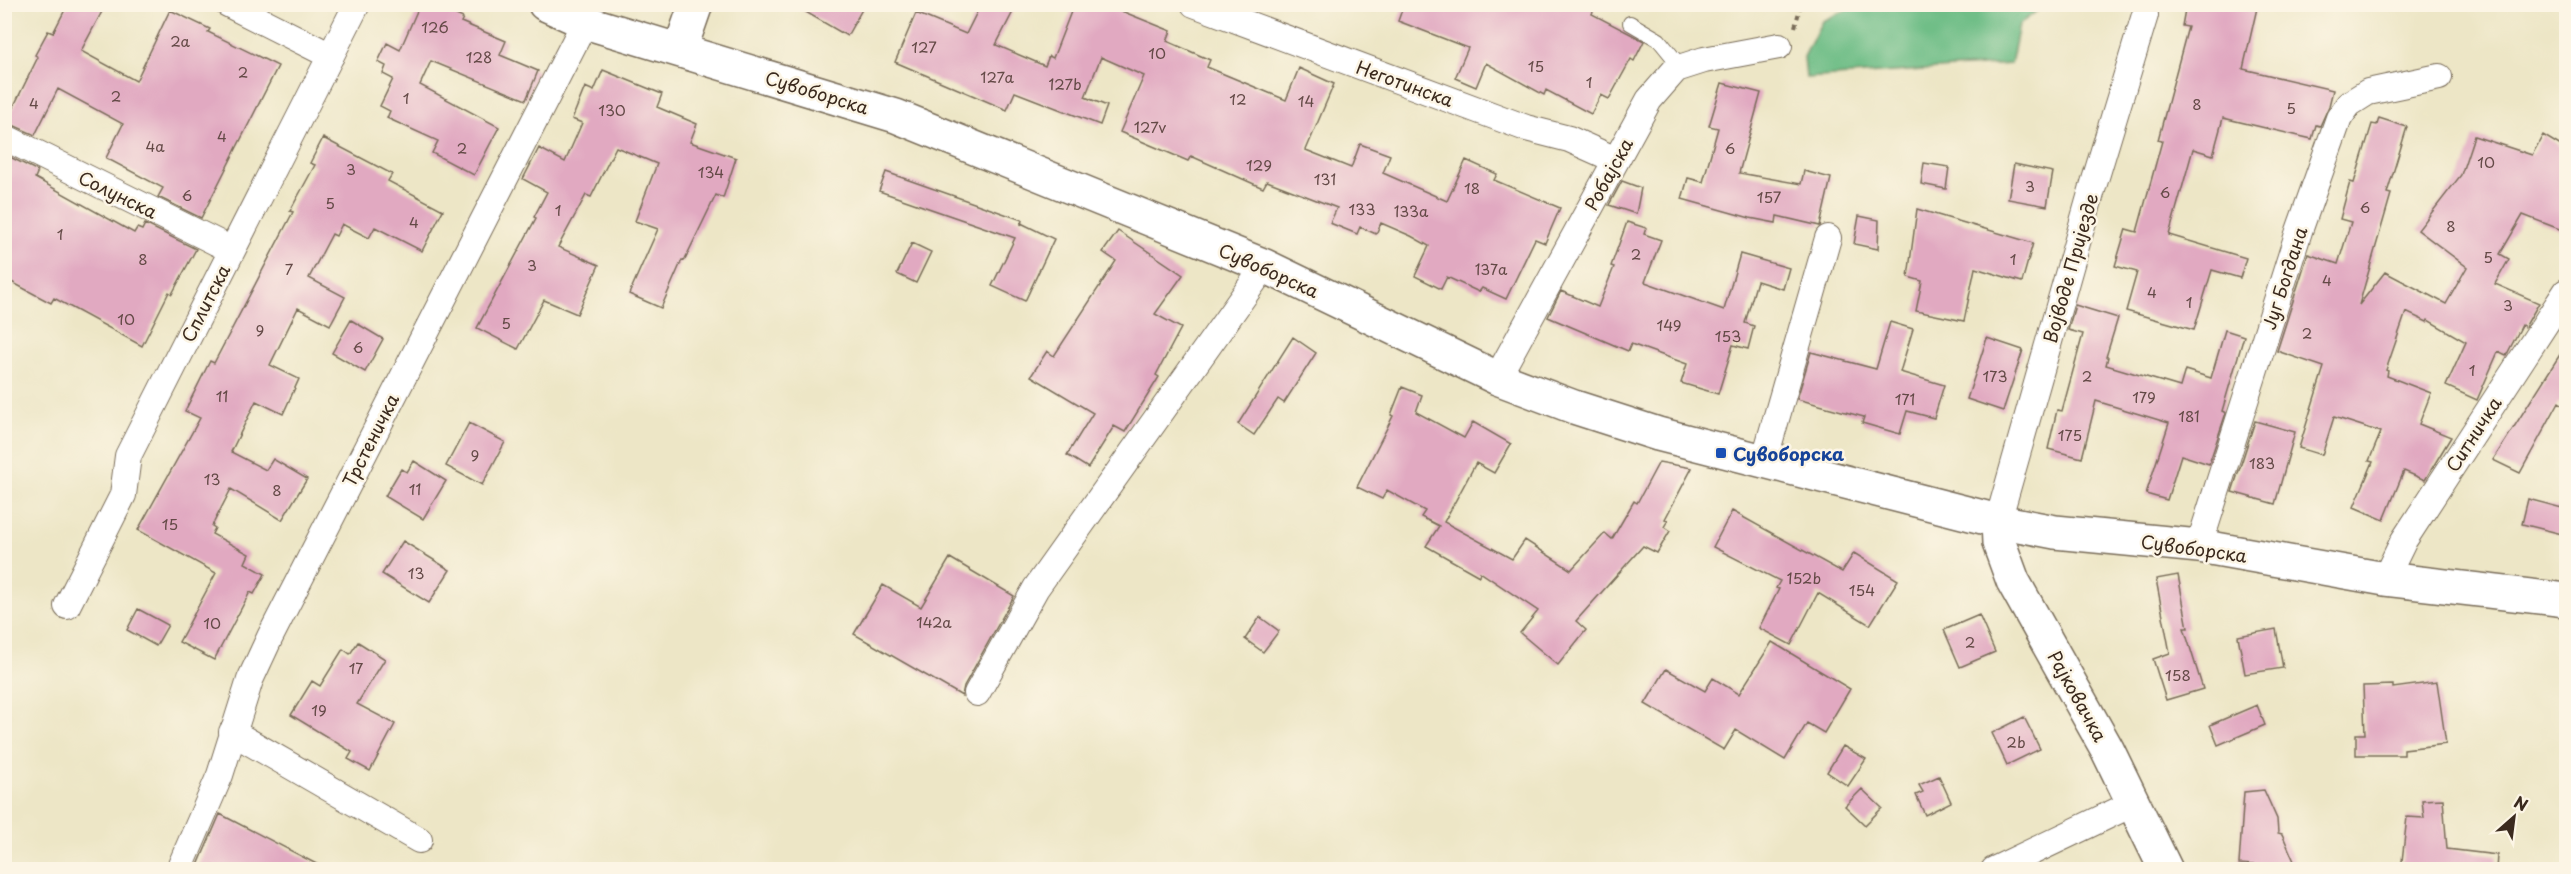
<svg xmlns="http://www.w3.org/2000/svg" width="2571" height="874" font-family="'Playpen Sans',sans-serif">
  <style>
    .forest { fill: #70be87; stroke: #567452; stroke-width: 1.5 }
    .building { fill: #e1a9c1 }
    .lines { fill: none; stroke-linecap: round; stroke-linejoin: round }
    .lane-casing { stroke: #796c59; stroke-width: 16 }
    .street-casing { stroke: #796c59; stroke-width: 28 }
    .secondary-casing { stroke: #796c59; stroke-width: 36 }
    .path { stroke: #796c59; stroke-width: 4; stroke-dasharray: 4.5 4.5; stroke-linecap: butt }
    .lane { stroke: #fff; stroke-width: 14 }
    .street { stroke: #fff; stroke-width: 26 }
    .secondary { stroke: #fff; stroke-width: 33 }
    .transit-dot { fill: #1a4fb4; stroke: #fcf5e5; stroke-width: 2 }
    .labels { text-anchor: middle; dominant-baseline: central; stroke-width: 5; stroke-linejoin: round; paint-order: stroke }
    .number-label { font-size: 15px; fill: #644a47 }
    .street-label { font-size: 18px; fill: #3b2a1e; stroke: #fcf5e5 }
    .transit-label { font-size: 18px; font-weight: bold; fill: #164399; stroke: #fcf5e5; text-anchor: start }
  </style>
  <rect width="100%" height="100%" fill="#fcf5e5"/>
  <filter id="ink" filterUnits="userSpaceOnUse"><feTurbulence type="fractalNoise" baseFrequency=".0167" numOctaves="2"/><feDisplacementMap in="SourceGraphic" scale="12" xChannelSelector="R" yChannelSelector="G"/><feConvolveMatrix kernelMatrix="1 2 1 2 8 2 1 2 1" color-interpolation-filters="sRGB"/></filter>
  <filter id="wash" filterUnits="userSpaceOnUse"><feTurbulence type="fractalNoise" baseFrequency=".008" numOctaves="4" result="noise"/><feDisplacementMap in="SourceGraphic" scale="24" xChannelSelector="R" yChannelSelector="G"/><feGaussianBlur stdDeviation="1.35" result="paint"/><feColorMatrix in="noise" values="0 0 0 0 0 0 0 0 0 0 0 0 0 0 0 0 0 1.4 0 .05"/><feComposite in="paint" operator="in"/></filter>
  <g filter="url(#wash)">
    <rect width="100%" height="100%" fill="#ede6c6"/>
    <!-- forest -->
    <path class="forest" d="M1857 5V4L2044 5 2019 25 2011 64 1806 78 1804 57 1822 21Z"/>
    <g id="blocks">
      <!-- building -->
      <path class="building" d="M68 4H106L81 51 136 81 170 10 210 29 208 32 278 66 201 218 158 197 163 188 106 158 123 124 58 89 35 135 6 122 38 57 35 55 48 31 53 33Z
        M420 4H432L463 18 461 22 506 41 500 55 538 71 526 100 431 61 420 85 499 127 474 175 432 153 438 141 387 118 390 111 380 106 393 79 383 74 386 66 378 62 387 43 400 50Z
        M792 4H865L847 36Z
        M981 4H1017L996 45 1045 66 1049 56 1053 58 1074 4H1104L1171 31 1167 41 1210 60 1207 67 1286 100 1299 68 1334 84 1306 150 1351 168 1360 144 1390 155 1383 173 1447 201 1466 160 1497 174 1494 180 1560 208 1545 243 1535 239 1506 299 1482 288 1479 292 1447 277 1441 289 1415 276 1429 246 1411 236 1381 223 1376 234 1360 227 1357 234 1330 223 1337 208 1267 181 1263 188 1191 156 1188 161 1120 132 1144 76 1101 57 1085 97 1107 106 1100 125 1015 92 1007 110 895 62 916 13 966 34Z
        M1404 4H1596L1592 14 1644 41 1634 61 1631 59 1609 99 1601 95 1591 114 1546 90 1544 95 1486 63 1476 87 1455 78 1468 48 1398 21Z
        M2186 4H2242L2257 8 2243 69 2333 90 2329 106 2320 126 2316 125 2312 139 2223 118 2213 155 2193 149 2169 235 2246 258 2240 278 2212 270 2194 330 2126 311 2137 272 2115 266 2126 229 2137 232 2162 141 2158 140 2188 27 2182 26Z
        M603 70 662 94 657 107 697 124 690 142 736 158 723 198 716 195 684 261 682 260 661 308 629 294 658 229 635 221 657 164 616 147 591 197 586 195 558 247 599 265 577 314 544 300 518 349 477 328 536 218 534 217 547 192 523 179 539 148 565 162 582 123 572 119 585 87 594 91Z
        M1722 83 1761 93 1739 173 1801 184 1804 171 1831 178 1820 226 1777 216 1776 223 1750 218 1682 199 1688 178 1703 182 1718 128 1709 126Z
        M2379 118 2407 127 2387 193 2391 194 2359 305 2385 272 2446 304 2467 267 2418 230 2461 175 2474 136 2532 155 2543 135 2566 149V218L2562 230 2523 215 2500 254 2509 259 2495 284 2539 303 2525 327 2522 325 2506 356 2498 352 2477 400 2446 386 2466 342 2428 320 2427 322 2406 312 2386 370 2388 371 2387 376 2431 393 2419 424 2451 437 2425 480 2404 471 2384 520 2354 507 2373 462 2369 461 2381 432 2334 417 2322 455 2299 448 2324 367 2277 351 2308 254 2338 264 2351 222 2340 219 2350 182 2354 183 2372 124 2377 125Z
        M323 138 392 174 388 181 443 210 422 251 375 227 369 238 342 224 336 236 332 234 309 278 345 297 330 325 298 308 270 365 299 379 283 414 256 401 231 452 266 470 273 459 307 479 282 520 231 489 212 526 215 528 212 534 249 554 245 563 265 574 254 594 250 592 214 660 179 642 216 573 138 530 200 418 185 411 210 361 214 363 293 212 290 211 315 165 310 163Z
        M4 154 38 171 35 178 134 233 137 228 142 230 145 224 196 249 172 294 169 292 142 346 54 298 51 303 4 278Z
        M1924 163 1949 167 1946 189 1921 184Z
        M2014 164 2053 172 2047 206 2008 199Z
        M886 172 1022 220 1021 225V223L1054 239 1025 301 992 286 1015 238 879 191Z
        M1622 181 1641 188 1636 214 1609 205Z
        M1917 209 2033 243 2022 282 1975 268 1964 321 1916 311 1922 281 1908 277Z
        M1859 216 1879 220 1878 249 1854 244Z
        M1627 222 1646 228 1644 234 1661 240 1645 282 1724 310 1740 254 1789 268 1783 289 1757 281 1745 323 1754 326 1748 349 1733 345 1718 394 1681 383 1687 364 1631 344 1628 351 1548 317 1561 291 1598 307 1614 267 1611 266Z
        M1118 231 1183 275 1155 314 1181 328 1156 375 1159 377 1125 432 1114 426 1088 468 1067 455 1093 413 1031 376 1047 351 1054 356 1116 261 1103 252Z
        M912 243 931 252 916 283 897 274Z
        M2075 305 2118 318 2106 357H2108L2106 365 2180 387 2185 370 2211 378 2225 330 2244 336 2222 411 2226 413 2209 464 2181 455 2167 500 2146 494 2169 423 2096 401 2082 458 2048 449 2057 410 2062 411 2083 334 2068 330Z
        M351 320 383 339 365 372 332 353Z
        M1890 322 1913 329 1900 372 1944 385 1934 418 1907 411 1900 434 1862 423 1864 417 1797 399 1811 352 1876 369Z
        M1293 337 1316 353 1284 403 1278 399 1254 435 1238 424Z
        M1987 338 2023 350 2003 411 1967 399Z
        M2566 345V407L2559 402 2520 473 2493 460Z
        M1402 387 1422 395 1416 412 1464 438 1473 422 1511 444 1494 473 1476 463 1444 522 1512 559 1525 540 1571 570 1605 533 1612 539 1634 501 1637 503 1659 462 1692 468 1665 519 1668 520 1664 527 1670 531 1657 553 1643 546 1576 621 1586 630 1558 665 1520 633 1538 611 1480 572 1479 576 1426 546 1439 526 1421 517 1425 511 1387 490 1382 499 1357 487 1393 416 1391 415Z
        M2255 421 2295 432 2275 504 2232 492Z
        M469 423 505 442 482 485 446 466Z
        M414 461 446 481 423 519 385 496 401 469 407 472Z
        M2528 499 2566 509V535L2522 524Z
        M1732 511 1842 572 1854 553 1898 580 1870 625 1818 593 1791 645 1759 628 1779 589 1776 588 1780 581 1713 547Z
        M403 541 450 570 429 603 382 574Z
        M950 558 1014 596 964 686 962 696 854 634 883 585 921 607Z
        M2178 575 2188 628H2184L2203 689 2166 700 2153 659 2170 653 2156 579Z
        M138 609 168 625 156 646 127 630Z
        M1979 615 1995 652 1960 667 1944 630Z
        M1260 617 1279 631 1263 652 1245 639Z
        M2276 629 2283 668 2245 674 2238 636Z
        M358 642 385 659 357 704 395 724 370 771 348 759 352 752 291 715 312 681 320 686 343 649 350 654Z
        M1772 642 1850 689 1824 733 1807 723 1785 760 1736 730 1724 750 1645 704 1666 669 1705 691 1713 678 1739 694Z
        M2437 682 2446 744 2404 749V755H2356V734H2365L2363 686 2393 685V688Z
        M2257 705 2265 725 2218 745 2210 725Z
        M2024 717 2040 749 2007 765 1992 733Z
        M1843 746 1866 759 1848 786 1827 772Z
        M1939 776 1951 802 1925 815 1916 795 1923 792 1919 785Z
        M1862 789 1882 808 1865 825 1845 806Z
        M2264 790 2277 819 2278 833 2282 834 2297 868 2239 864 2244 792Z
        M2443 799 2447 849 2497 855 2496 870H2401L2407 817 2424 818 2422 800Z
        M220 814 328 870H196Z"/>
    </g>
  </g>
  <g filter="url(#ink)">
    <use href="#blocks" fill-opacity="0" stroke="#796c59" stroke-width="1.5"/>
    <g class="lines">
      <!-- lane casing -->
      <g class="lane-casing">
        <path id="lane" d="M1630 23 1659 40 1681 67"/>
      </g>
      <!-- street casing -->
      <g class="street-casing">
        <path id="street" d="M228 4 331 56
          M1194 4 1526 128 1569 139 1616 160
          M4 137 232 250
          M1497 378 1649 100 1676 69 1704 60 1779 46
          M1764 461 1828 238
          M1998 521 2092 190 2145 15
          M2199 546 2299 231 2339 118 2349 104 2368 92 2439 77
          M2385 579 2404 540 2566 292
          M67 606 123 495 128 456 357 4
          M977 693 1036 588 1265 266
          M232 732 419 840
          M179 870 220 775 250 680 270 637 585 22
          M1994 870 2134 803"/>
      </g>
      <!-- secondary casing -->
      <g class="secondary-casing">
        <path id="secondary" d="M545 4 585 22 896 116 1265 266 1497 378 1574 407 1658 434 1998 521 2055 532 2199 546 2385 579 2566 600
          M680 50 696 4
          M1998 521 1999 543 2013 581 2107 749 2166 870"/>
      </g>
      <!-- path -->
      <path class="path" d="M1795 27 1801 4"/>
      <!-- lane -->
      <use href="#lane" class="lane"/>
      <!-- street -->
      <use href="#street" class="street"/>
      <!-- secondary -->
      <use href="#secondary" class="secondary"/>
    </g>
  </g>
  <!-- markers -->
  <rect class="transit-dot" x="1715" y="447" width="12" height="12" rx="3"/>
  <g class="labels">
    <!-- number labels -->
    <g class="number-label">
      <text x="435" y="26">126</text>
      <text x="180" y="40">2a</text>
      <text x="924" y="46">127</text>
      <text x="1157" y="52">10</text>
      <text x="479" y="56">128</text>
      <text x="1536" y="65">15</text>
      <text x="243" y="71">2</text>
      <text x="997" y="76">127a</text>
      <text x="1589" y="81">1</text>
      <text x="1065" y="83">127b</text>
      <text x="116" y="95">2</text>
      <text x="406" y="97">1</text>
      <text x="1238" y="98">12</text>
      <text x="1306" y="100">14</text>
      <text x="34" y="102">4</text>
      <text x="2197" y="103">8</text>
      <text x="2291" y="107">5</text>
      <text x="612" y="109">130</text>
      <text x="1150" y="126">127v</text>
      <text x="222" y="135">4</text>
      <text x="155" y="145">4a</text>
      <text x="462" y="147">2</text>
      <text x="1730" y="147">6</text>
      <text x="2486" y="161">10</text>
      <text x="1259" y="164">129</text>
      <text x="351" y="168">3</text>
      <text x="711" y="171">134</text>
      <text x="1325" y="178">131</text>
      <text x="2030" y="185">3</text>
      <text x="1472" y="187">18</text>
      <text x="2165" y="191">6</text>
      <text x="187" y="194">6</text>
      <text x="1769" y="196">157</text>
      <text x="330" y="202">5</text>
      <text x="2365" y="206">6</text>
      <text x="1362" y="208">133</text>
      <text x="558" y="209">1</text>
      <text x="1411" y="210">133a</text>
      <text x="414" y="221">4</text>
      <text x="2451" y="225">8</text>
      <text x="60" y="233">1</text>
      <text x="1636" y="253">2</text>
      <text x="2488" y="256">5</text>
      <text x="143" y="258">8</text>
      <text x="2013" y="258">1</text>
      <text x="532" y="264">3</text>
      <text x="289" y="268">7</text>
      <text x="1491" y="268">137a</text>
      <text x="2327" y="279">4</text>
      <text x="2152" y="291">4</text>
      <text x="2189" y="301">1</text>
      <text x="2508" y="304">3</text>
      <text x="126" y="318">10</text>
      <text x="506" y="322">5</text>
      <text x="1669" y="324">149</text>
      <text x="260" y="329">9</text>
      <text x="2307" y="332">2</text>
      <text x="1728" y="335">153</text>
      <text x="358" y="346">6</text>
      <text x="2472" y="369">1</text>
      <text x="1995" y="375">173</text>
      <text x="2087" y="375">2</text>
      <text x="222" y="395">11</text>
      <text x="2144" y="396">179</text>
      <text x="1905" y="398">171</text>
      <text x="2189" y="415">181</text>
      <text x="2070" y="434">175</text>
      <text x="475" y="454">9</text>
      <text x="2262" y="462">183</text>
      <text x="212" y="478">13</text>
      <text x="415" y="488">11</text>
      <text x="277" y="489">8</text>
      <text x="170" y="523">15</text>
      <text x="416" y="572">13</text>
      <text x="1804" y="577">152b</text>
      <text x="1862" y="589">154</text>
      <text x="934" y="621">142a</text>
      <text x="212" y="622">10</text>
      <text x="1970" y="641">2</text>
      <text x="356" y="667">17</text>
      <text x="2178" y="674">158</text>
      <text x="319" y="709">19</text>
      <text x="2016" y="741">2b</text>
    </g>
    <!-- street labels -->
    <g class="street-label">
      <text transform="translate(1405 83) rotate(20)">Неготинска</text>
      <text transform="translate(817 92) rotate(17)">Сувоборска</text>
      <text transform="translate(1608 174) rotate(-61)">Робајска</text>
      <text transform="translate(118 194) rotate(26)">Солунска</text>
      <text transform="translate(2070 268) rotate(-74)">Војводе Пријезде</text>
      <text transform="translate(1269 270) rotate(24)">Сувоборска</text>
      <text transform="translate(2284 278) rotate(-72)">Југ Богдана</text>
      <text transform="translate(205 303) rotate(-63)">Сплитска</text>
      <text transform="translate(2473 434) rotate(-57)">Ситничка</text>
      <text transform="translate(370 440) rotate(-63)">Трстеничка</text>
      <text transform="translate(2194 548) rotate(8)">Сувоборска</text>
      <text transform="translate(2078 696) rotate(61)">Рајковачка</text>
    </g>
    <!-- transit labels -->
    <g class="transit-label">
      <text x="1733" y="453">Сувоборска</text>
    </g>
  </g>
  <!-- margin -->
  <rect width="2571" height="874" fill="none" stroke="#fcf5e5" stroke-width="24"/>
  <!-- north arrow -->
  <g transform="translate(2514 817) rotate(28)" stroke="#fcf5e5" stroke-width="4.5" paint-order="stroke">
  <path d="M0-4.5L10 22L0 15L-10 22Z" fill="#3b2a1e"/>
  <text y="-9" font-size="16" font-weight="bold" text-anchor="middle" fill="#3b2a1e">N</text>
  </g>
</svg>
